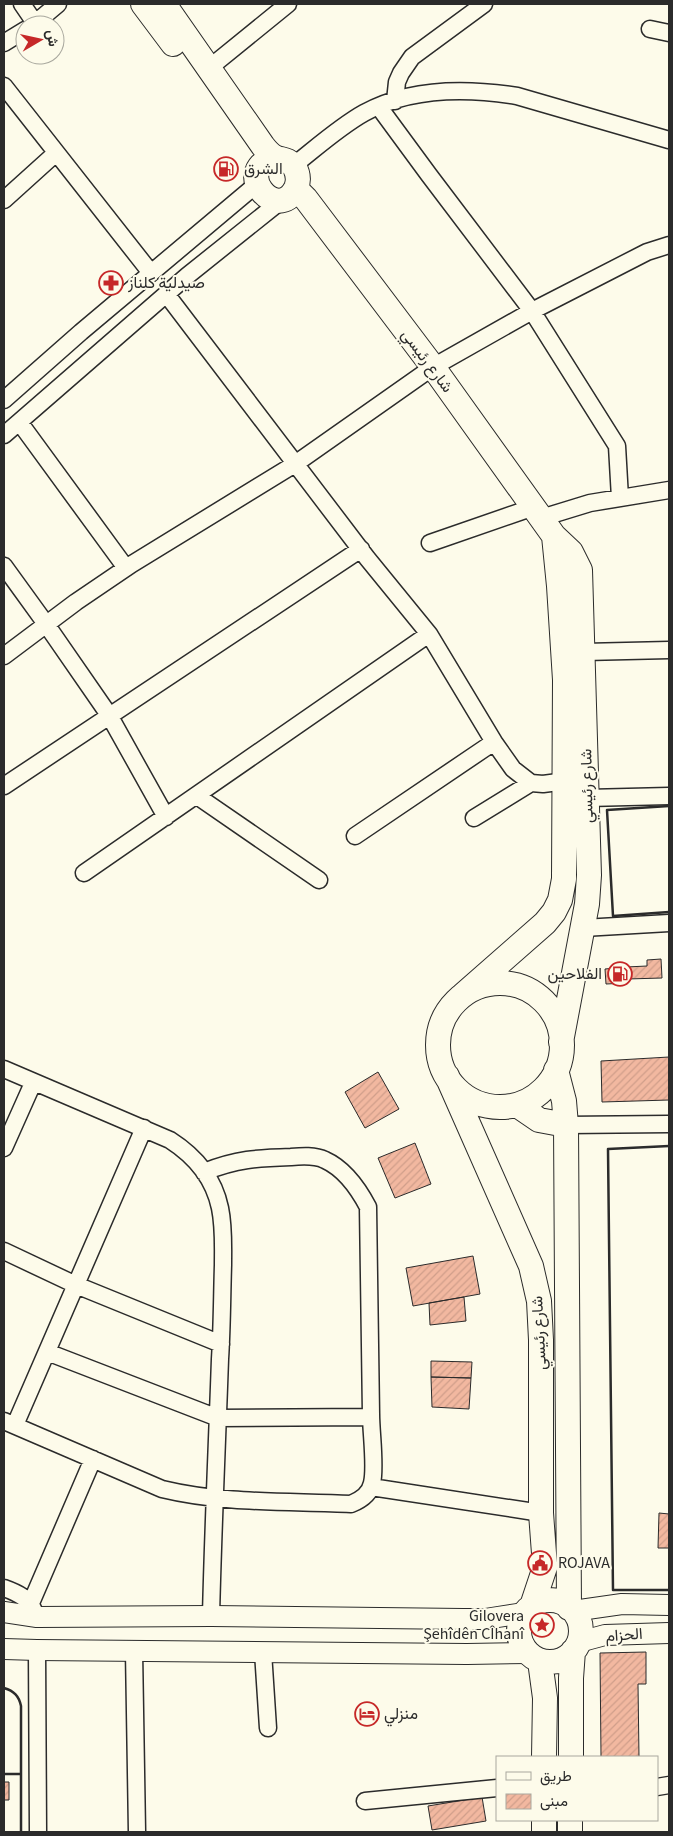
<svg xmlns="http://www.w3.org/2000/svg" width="673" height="1836" font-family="'Source Sans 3',Vazirmatn,sans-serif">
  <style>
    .building { fill: url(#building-hatch); stroke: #2b2b2b }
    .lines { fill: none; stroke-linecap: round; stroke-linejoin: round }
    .minor-casing { stroke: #2b2b2b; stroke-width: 19 }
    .major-casing { stroke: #2b2b2b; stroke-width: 22 }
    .highway-casing { stroke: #2b2b2b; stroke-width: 26 }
    .minor { stroke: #fdfbea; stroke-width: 16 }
    .major { stroke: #fdfbea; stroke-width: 20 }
    .highway { stroke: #fdfbea; stroke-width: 24 }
    .wall { stroke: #2b2b2b; stroke-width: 2.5 }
    .labels { text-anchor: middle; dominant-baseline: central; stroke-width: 4; stroke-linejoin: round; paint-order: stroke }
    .poi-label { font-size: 16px; fill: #2b2b2b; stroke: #fdfbea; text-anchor: start }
    .street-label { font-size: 16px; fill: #2b2b2b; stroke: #fdfbea }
  </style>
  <defs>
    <pattern id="building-hatch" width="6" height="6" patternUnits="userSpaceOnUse" patternTransform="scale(1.25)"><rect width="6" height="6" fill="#f2b8a0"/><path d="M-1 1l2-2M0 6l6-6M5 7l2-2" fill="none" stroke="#d09e8a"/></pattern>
  </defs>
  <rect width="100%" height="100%" fill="#fdfbea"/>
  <!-- building -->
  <path class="building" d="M661 959 662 978 627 979 626 967 647 966V960Z
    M626 967 627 983 606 984 605 969Z
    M669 1057V1100L602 1102 601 1061Z
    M378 1072 399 1109 365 1128 345 1092Z
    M415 1143 431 1184 395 1198 378 1158Z
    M473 1256 480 1294 413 1306 406 1268Z
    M464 1297 466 1321 430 1325 429 1303Z
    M431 1361 472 1362 471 1378 431 1377Z
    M431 1377 471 1378 469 1409 432 1407Z
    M659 1513 669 1514V1548H658Z
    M646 1652V1684H638L639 1757H601L600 1653Z
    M4 1782H9V1800H4V1832Z
    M482 1797 486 1821 432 1830 428 1806Z"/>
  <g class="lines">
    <!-- minor casing -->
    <g class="minor-casing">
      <path id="minor" d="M22 4 35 23
        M33 25 58 4
        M650 29 669 33
        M4 43 25 30
        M208 69 288 4
        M4 86 151 273
        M395 101 397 82 401 73 412 57 484 4
        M379 107 429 175 532 311 617 446 620 498
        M293 166C316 148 339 127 364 113 409 88 467 88 517 96L669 140
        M4 200 56 153
        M167 295 367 558 429 634 494 742 513 769 531 783 543 784 566 781
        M4 400 81 332 257 184
        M20 423 126 568
        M4 435 187 276 282 200
        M541 518 590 503 669 490
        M430 543 534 507
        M4 566 46 624 109 715 166 817
        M584 652 669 650
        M4 656 76 602 132 564 295 464 433 367 532 311 647 252 669 245
        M4 786 361 549
        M197 796 319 880
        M587 798 669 796
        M474 818 531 783
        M355 836 494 742
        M84 873 429 634
        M583 928 669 923
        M4 1069 170 1140C195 1156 214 1179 220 1208 224 1227 223 1246 223 1265 222 1297 222 1328 220 1359 217 1445 213 1531 211 1616
        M566 1125 669 1124
        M4 1148 33 1083
        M4 1251 76 1285 221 1344
        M47 1352 218 1418 371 1417
        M4 1421 162 1489C224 1504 288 1501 351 1504 361 1500 370 1494 372 1483 376 1467 371 1433 371 1414 370 1345 369 1276 368 1207 358 1188 345 1169 325 1160 315 1155 302 1156 291 1157 257 1158 237 1159 204 1172
        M15 1425 144 1128
        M371 1487 541 1513
        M4 1588C18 1593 29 1598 35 1613
        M31 1603 93 1459
        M37 1650 38 1832
        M134 1651 137 1832
        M263 1652 268 1728
        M657 1787 669 1785
        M365 1801 497 1788"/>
    </g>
    <!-- major casing -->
    <g class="major-casing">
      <path id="major" d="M573 1611 622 1604 669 1605
        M4 1612 37 1617 211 1616 463 1619H485L524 1613
        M579 1642 605 1635 669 1633
        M4 1649 37 1650 467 1654 528 1653"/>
    </g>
    <!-- highway casing -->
    <g class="highway-casing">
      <path id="highway" d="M143 4 173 44
        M164 4 263 146C267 151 271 156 277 158 284 160 289 160 294 166 298 173 299 181 296 188 277 226 229 167 277 158
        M296 189 306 199 433 367 554 536 571 552 580 570 589 875 587 904 561 1042
        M438 1045a62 62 0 1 1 124 0a62 62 0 1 1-124 0Z
        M463 995 545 923 554 912 560 900 564 879 565 680 559 586 554 536
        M556 1070 564 1101 566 1125 569 1608
        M447 1076 531 1266 539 1301 541 1340V1513L545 1567 532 1606
        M517 1105 539 1120 566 1125
        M519 1631a31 31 0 1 1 62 0a31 31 0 1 1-62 0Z
        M540 1661 545 1698 544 1757
        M571 1757V1678L573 1651
        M544 1820V1832
        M570 1832V1820"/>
    </g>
    <!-- minor -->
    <use href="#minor" class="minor"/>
    <!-- major -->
    <use href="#major" class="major"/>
    <!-- highway -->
    <use href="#highway" class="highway"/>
    <!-- wall -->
    <path class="wall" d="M669 806 607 810 613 916 669 912
      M669 1146 608 1149 613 1590H669
      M4 1688C14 1691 19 1696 21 1706V1832
      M4 1774H21"/>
  </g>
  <!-- icons -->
  <defs>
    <g id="fuel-ring" transform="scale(1.25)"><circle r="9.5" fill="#fdfbea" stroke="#c62828" stroke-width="1.5"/><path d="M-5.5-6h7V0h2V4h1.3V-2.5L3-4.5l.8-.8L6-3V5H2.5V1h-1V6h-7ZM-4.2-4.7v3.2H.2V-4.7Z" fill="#c62828"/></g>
    <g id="pharmacy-ring" transform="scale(1.25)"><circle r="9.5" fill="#fdfbea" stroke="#c62828" stroke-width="1.5"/><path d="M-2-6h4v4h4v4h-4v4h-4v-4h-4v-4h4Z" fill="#c62828"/></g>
    <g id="civic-ring" transform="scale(1.25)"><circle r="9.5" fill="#fdfbea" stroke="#c62828" stroke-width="1.5"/><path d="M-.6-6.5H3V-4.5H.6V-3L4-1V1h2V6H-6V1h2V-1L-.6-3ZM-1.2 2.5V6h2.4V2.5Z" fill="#c62828"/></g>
    <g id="sight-ring" transform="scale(1.25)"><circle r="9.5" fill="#fdfbea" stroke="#c62828" stroke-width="1.5"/><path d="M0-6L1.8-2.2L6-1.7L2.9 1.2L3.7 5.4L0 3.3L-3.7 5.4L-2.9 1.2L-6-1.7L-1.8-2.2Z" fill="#c62828"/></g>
    <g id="hotel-ring" transform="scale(1.25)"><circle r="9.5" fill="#fdfbea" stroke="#c62828" stroke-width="1.5"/><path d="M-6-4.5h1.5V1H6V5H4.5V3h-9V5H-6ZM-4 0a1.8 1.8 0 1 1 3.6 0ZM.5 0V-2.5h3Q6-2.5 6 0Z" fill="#c62828"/></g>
  </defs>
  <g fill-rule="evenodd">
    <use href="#fuel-ring" x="226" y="169"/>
    <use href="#pharmacy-ring" x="111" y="283"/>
    <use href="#fuel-ring" x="620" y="974"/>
    <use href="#civic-ring" x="540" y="1563"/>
    <use href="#sight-ring" x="542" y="1625"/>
    <use href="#hotel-ring" x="367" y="1714"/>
  </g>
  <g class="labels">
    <!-- poi labels -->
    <g class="poi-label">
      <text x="244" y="169">الشرق</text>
      <text x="128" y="283">صيدلية كلناز</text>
      <text x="602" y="974" text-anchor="end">الفلاحين</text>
      <text x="558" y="1563">ROJAVA</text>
      <text x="524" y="1616" text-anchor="end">Gilovera<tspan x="524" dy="18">Şehîdên CÎhanî</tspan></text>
      <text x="384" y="1714">منزلي</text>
    </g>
    <!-- street labels -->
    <g class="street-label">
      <text transform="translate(427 361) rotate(53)">شارع رئيسي</text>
      <text transform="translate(587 786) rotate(-91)">شارع رئيسي</text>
      <text transform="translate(539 1333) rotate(-93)">شارع رئيسي</text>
      <text transform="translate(624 1635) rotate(-4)">الحزام</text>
    </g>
  </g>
  <!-- border -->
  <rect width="673" height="1836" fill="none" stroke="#2b2b2b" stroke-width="10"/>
  <!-- legend -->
  <rect x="496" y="1756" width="162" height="65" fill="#fdfbea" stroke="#a9a89e"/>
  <rect x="506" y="1772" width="25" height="8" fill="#fdfbea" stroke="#a9a89e"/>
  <text x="540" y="1781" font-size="15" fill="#2b2b2b">طريق</text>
  <rect x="506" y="1794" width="25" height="15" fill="url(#building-hatch)" stroke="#a9a89e"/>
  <text x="540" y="1806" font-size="15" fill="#2b2b2b">مبنى</text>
  <!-- north arrow -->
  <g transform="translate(40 40) rotate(81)"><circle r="24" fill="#fdfbea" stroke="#a9a89e"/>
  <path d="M0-4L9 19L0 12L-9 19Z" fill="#c62828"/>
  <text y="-8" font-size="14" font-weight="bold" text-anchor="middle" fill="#2b2b2b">ش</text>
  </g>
</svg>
